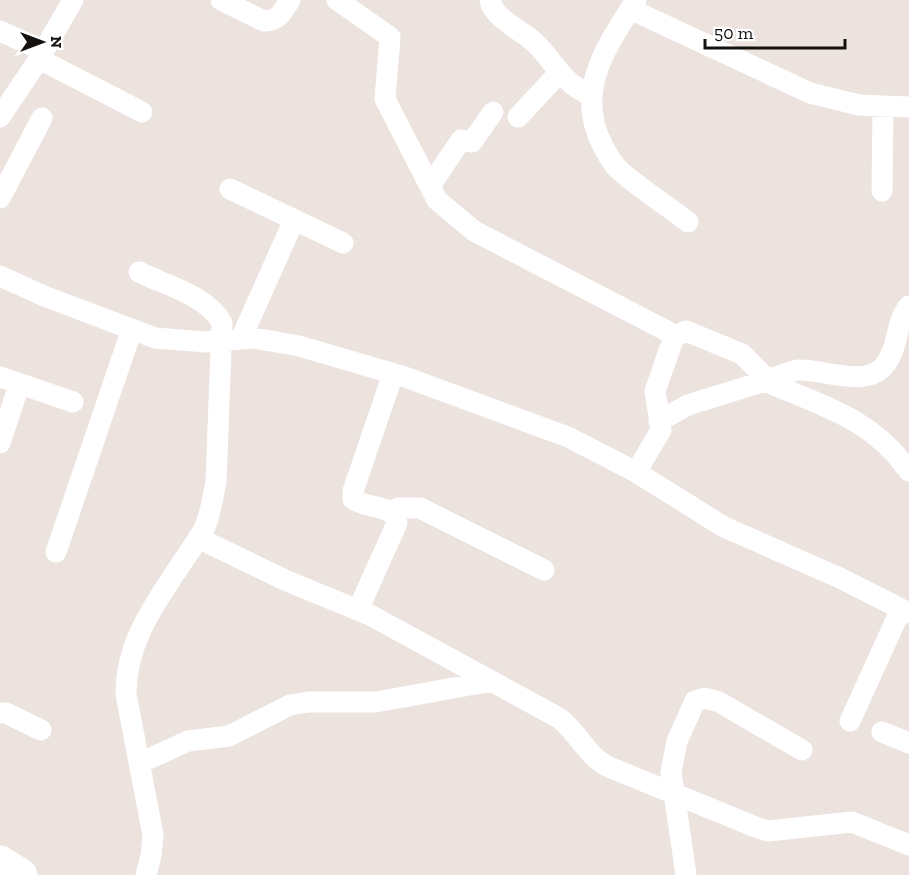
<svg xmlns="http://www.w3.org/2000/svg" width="909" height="875" font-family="'Zilla Slab',serif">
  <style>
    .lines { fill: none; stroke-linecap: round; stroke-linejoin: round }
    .minor { stroke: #fff; stroke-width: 21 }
    .primary { stroke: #fff; stroke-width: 33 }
  </style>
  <rect width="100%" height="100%" fill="#ece2de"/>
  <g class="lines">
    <!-- minor -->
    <path class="minor" d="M221 0 264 21C278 22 283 11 290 0
      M337 0 390 37 385 99 437 200 474 231 667 331 674 337 655 391 661 430 636 472 724 527 840 578 909 613
      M490 0C493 18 521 30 533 41 556 62 559 81 590 95
      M636 0C606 47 574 92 603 146 607 154 612 163 618 169 639 188 665 204 688 222
      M630 9 810 93 859 105 909 107
      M0 31 44 51
      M39 59 142 112
      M0 117 39 59 73 0
      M518 117 559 73
      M430 186 461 140 472 142 493 112
      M230 189 343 243
      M882 191 883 106
      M0 198 42 118
      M139 272C165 285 208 296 222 323L216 482C213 497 211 512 205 527 200 537 192 548 185 558 157 601 126 640 126 694L153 835 151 856 146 875
      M0 276 44 296 155 338 206 342 254 338 299 346 405 377 568 437 636 472
      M674 337 686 331 742 354 768 380C777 377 789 371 799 370 822 369 865 388 884 366 899 349 895 322 909 306
      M241 339 294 220
      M0 377 73 402
      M765 381C824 407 870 417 909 471
      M659 421 688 405 768 380
      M0 443 19 385
      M391 512 398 508H420L544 570
      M198 538 287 581 370 615 559 718C578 732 587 757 609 767L758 828 768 831 852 822 909 845
      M56 552 132 329
      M358 610 397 523C394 504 366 509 353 499V491L393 374
      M0 713H6L41 730
      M850 721 901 609
      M882 732 909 743
      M140 763 188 741 229 736 290 705 308 702H376L492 681
      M686 875 671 772 677 741 695 701 705 698 719 702 802 750"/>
    <!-- primary -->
    <path class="primary" d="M0 862 21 875"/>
  </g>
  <!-- north arrow -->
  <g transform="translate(42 42) rotate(90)" stroke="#ffffff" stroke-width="4.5" paint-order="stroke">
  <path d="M0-4.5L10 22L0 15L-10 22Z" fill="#14110f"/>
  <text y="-9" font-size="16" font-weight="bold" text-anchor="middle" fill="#14110f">N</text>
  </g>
  <!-- scale -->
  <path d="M705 39v9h140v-9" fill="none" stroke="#14110f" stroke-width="3"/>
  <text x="714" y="39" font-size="18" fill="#14110f" stroke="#ffffff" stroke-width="4.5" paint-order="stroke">50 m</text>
</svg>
